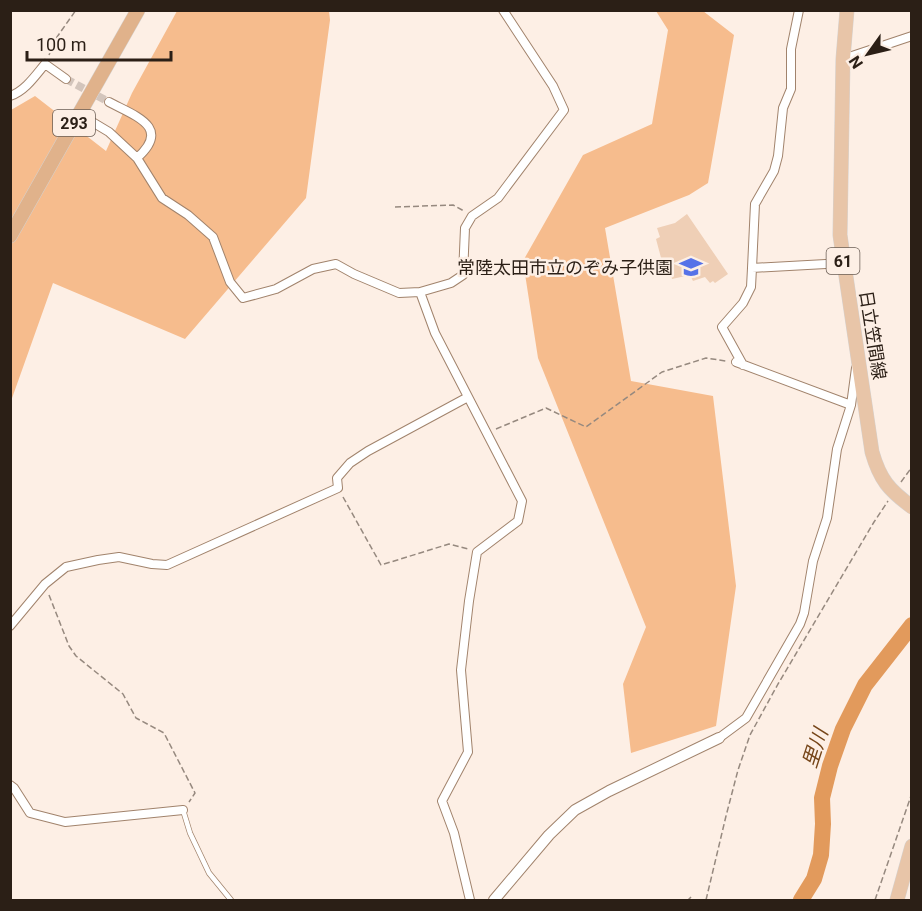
<svg xmlns="http://www.w3.org/2000/svg" width="922" height="911" font-family="Roboto,'Noto Sans JP',sans-serif">
  <style>
    .green { fill: #f6bc8d }
    .lines { fill: none; stroke-linecap: round; stroke-linejoin: round }
    .river { stroke: #e29a5c; stroke-width: 16 }
    .building { fill: #efcfb6 }
    .minor-tunnel { stroke: #d3c5bc; stroke-width: 8; stroke-dasharray: 8 4; stroke-linecap: butt }
    .service-casing { stroke: #a1836c; stroke-width: 6 }
    .minor-casing { stroke: #a1836c; stroke-width: 10 }
    .tertiary-casing { stroke: #a1836c; stroke-width: 12 }
    .primary-casing { stroke: #d5d2d0; stroke-width: 15 }
    .trunk-casing { stroke: #d5d2d0; stroke-width: 15 }
    .path { stroke: #96897f; stroke-width: 1.5; stroke-dasharray: 6 3; stroke-linecap: butt }
    .service { stroke: #fff; stroke-width: 4.5 }
    .minor { stroke: #fff; stroke-width: 8 }
    .tertiary { stroke: #fff; stroke-width: 10 }
    .primary { stroke: #e8c5a8; stroke-width: 14 }
    .trunk { stroke: #e0b28b; stroke-width: 14 }
    .labels { text-anchor: middle; dominant-baseline: central; stroke-width: 5; stroke-linejoin: round; paint-order: stroke }
    .shield { fill: #fdefe5; stroke: #6a5d54; stroke-width: 1.5 }
    .shield-label { font-size: 16px; font-weight: bold; fill: #2b1f16 }
    .poi-label { font-size: 18px; fill: #2b1f16; stroke: #fdefe5; text-anchor: end }
    .street-label { font-size: 18px; fill: #2b1f16; stroke: #fdefe5 }
    .water-label { font-size: 20px; font-style: italic; fill: #764518; stroke: #fdefe5 }
  </style>
  <rect width="100%" height="100%" fill="#fdefe5"/>
  <!-- green -->
  <path class="green" d="M177 11H329L330 20 306 198 185 339 53 283 11 401V110L35 96 106 151 132 93Z
    M656 11H703L734 35 708 183 689 195 605 228 631 381 713 396 736 586 716 726 631 753 623 684 646 627 538 358 523 261 583 155 652 124 668 30Z"/>
  <g class="lines">
    <!-- river -->
    <path class="river" d="M801 900 814 879 821 855 823 824 822 798 830 766 843 729 865 685 912 625"/>
  </g>
  <!-- building -->
  <path class="building" d="M687 214 728 274 715 283 713 281 710 283 705 277 693 281 690 275 672 279 669 267 664 269 656 239 660 237 657 228 675 223Z"/>
  <g class="lines">
    <!-- minor-tunnel -->
    <path class="minor-tunnel" d="M66 79 109 102"/>
    <!-- service casing -->
    <g class="service-casing">
      <path id="service" d="M183 810 190 833 209 873 231 900"/>
    </g>
    <!-- minor casing -->
    <g class="minor-casing">
      <path id="minor" d="M799 10 791 49V89L783 108 778 156 774 171 755 204 752 268 844 263
        M843 59 912 36
        M10 96C25 91 35 76 45 64L66 79
        M109 102C135 116 172 127 137 158
        M79 114 109 132 137 158 162 198 188 215 213 237 230 282 243 298 276 289 313 269 336 264 354 274 399 293 420 292 451 283 463 275 465 228 472 216 498 198 564 110 553 86 503 10
        M420 292 435 333 522 501 518 521 477 552 469 601 461 670 468 752 442 801 454 833 470 900
        M736 362 851 405
        M743 365 722 327 743 303 751 287 752 268
        M10 626 45 584 66 567 98 560 119 557 152 564 167 565 338 488 337 478 350 463 368 451 468 397
        M719 738 746 718 800 624 804 613 813 561 827 518 837 449 851 405 856 368
        M10 785 14 788 30 813 65 822 183 810"/>
    </g>
    <!-- tertiary casing -->
    <g class="tertiary-casing">
      <path id="tertiary" d="M494 900 549 835 575 810 609 791 719 738"/>
    </g>
    <!-- primary casing -->
    <g class="primary-casing">
      <path id="primary" d="M847 10 843 59 840 235 844 263 872 452C880 480 889 490 912 507
        M897 900 912 846"/>
    </g>
    <!-- trunk casing -->
    <g class="trunk-casing">
      <path id="trunk" d="M10 236 138 10"/>
    </g>
    <!-- path -->
    <path class="path" d="M49 55 57 37 76 10
      M395 207 453 205 464 211
      M496 429 546 408 586 427 662 372 706 358 726 361
      M901 482 912 467
      M343 497 381 565 449 544 468 549
      M49 595 69 646 76 656 123 694 136 718 164 733 195 793 189 802
      M688 900 691 897
      M706 900 726 816 738 770 750 735 778 684 874 522 888 501
      M875 900 912 793"/>
    <!-- service -->
    <use href="#service" class="service"/>
    <!-- minor -->
    <use href="#minor" class="minor"/>
    <!-- tertiary -->
    <use href="#tertiary" class="tertiary"/>
    <!-- primary -->
    <use href="#primary" class="primary"/>
    <!-- trunk -->
    <use href="#trunk" class="trunk"/>
  </g>
  <!-- icons -->
  <defs>
    <g id="school-bare" transform="scale(1.8)"><path d="M0-5L7-2L0 1L-7-2ZM-4 1L0 2.5L4 1V4Q0 6-4 4Z" fill="#5672e8" stroke="#fdefe5" stroke-width="2.5" paint-order="stroke"/></g>
  </defs>
  <g fill-rule="evenodd">
    <use href="#school-bare" x="691" y="267"/>
  </g>
  <g class="labels">
    <!-- shield labels -->
    <g class="shield">
      <rect x="53" y="110" width="42" height="26" rx="4.5"/>
      <rect x="826.5" y="248" width="33" height="26" rx="4.5"/>
    </g>
    <g class="shield-label">
      <text x="74" y="123">293</text>
      <text x="843" y="261">61</text>
    </g>
    <!-- poi labels -->
    <g class="poi-label">
      <text x="673" y="267">常陸太田市立のぞみ子供園</text>
    </g>
    <!-- street labels -->
    <g class="street-label">
      <text transform="translate(873 335) rotate(81)">日立笠間線</text>
    </g>
    <!-- water labels -->
    <g class="water-label">
      <text transform="translate(815 748) rotate(-72)">里川</text>
    </g>
  </g>
  <!-- border -->
  <rect width="922" height="911" fill="none" stroke="#2b1f16" stroke-width="24"/>
  <!-- north arrow -->
  <g transform="translate(868 54) rotate(236)" stroke="#fdefe5" stroke-width="4.5" paint-order="stroke">
  <path d="M0-4.5L10 22L0 15L-10 22Z" fill="#2b1f16"/>
  <text y="-9" font-size="16" font-weight="bold" text-anchor="middle" fill="#2b1f16">N</text>
  </g>
  <!-- scale -->
  <path d="M27 51v9h144v-9" fill="none" stroke="#2b1f16" stroke-width="3"/>
  <text x="36" y="51" font-size="18" fill="#2b1f16" stroke="#fdefe5" stroke-width="4.5" paint-order="stroke">100 m</text>
</svg>
